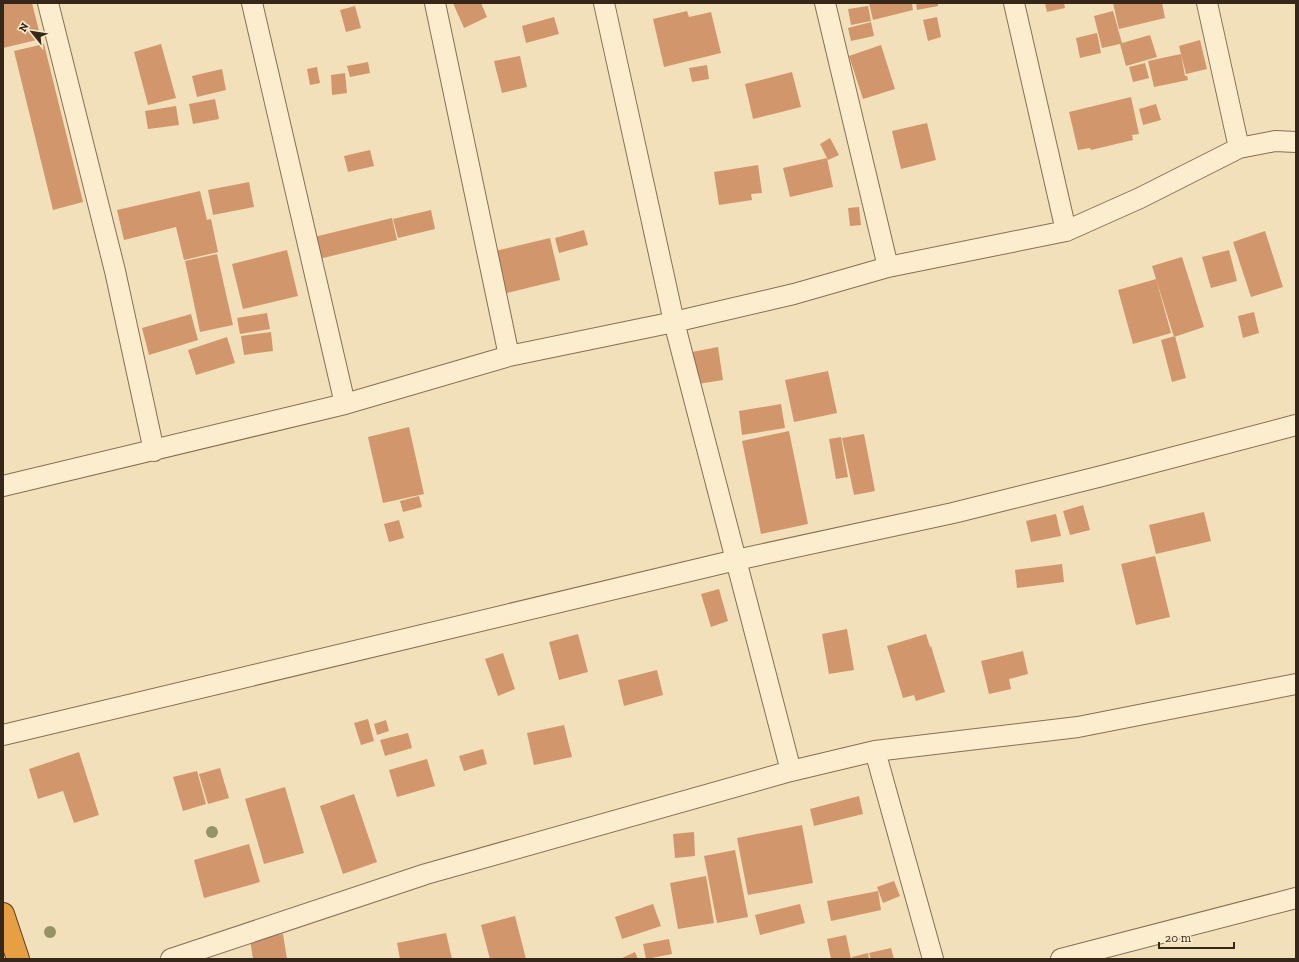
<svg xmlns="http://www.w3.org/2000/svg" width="1299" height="962" font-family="'Zilla Slab',serif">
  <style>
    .building { fill: #d2966d }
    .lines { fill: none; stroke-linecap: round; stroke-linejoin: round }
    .street-casing { stroke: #886f54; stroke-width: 22 }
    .highway-casing { stroke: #553d29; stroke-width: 24 }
    .street { stroke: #fbedce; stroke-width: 20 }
    .highway { stroke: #e89f43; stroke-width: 22 }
    .tree { fill: #949365 }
  </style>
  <rect width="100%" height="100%" fill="#f1e0ba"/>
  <!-- building -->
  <path class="building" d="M3 3H32L41 39 3 48Z
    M453 3H481L487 17 464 28Z
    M869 3H912L913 10 873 20Z
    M916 3H938V6L917 10Z
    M1045 3H1064L1065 8 1047 12Z
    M1113 3H1162L1165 18 1119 29Z
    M355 6 361 28 346 32 340 10Z
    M868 6 871 21 851 25 848 9Z
    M687 11 689 17 711 12 721 53 664 67 653 19Z
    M1113 11 1122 43 1150 35 1157 57 1126 66 1120 44 1102 48 1094 16Z
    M554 17 559 34 526 43 522 26Z
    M937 17 941 37 928 41 923 20Z
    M871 22 874 36 851 41 848 28Z
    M1097 33 1101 53 1080 58 1076 38Z
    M1200 40 1207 69 1186 74 1179 46Z
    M44 44 83 202 53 210 14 51Z
    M161 44 176 98 148 105 134 52Z
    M881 45 895 89 863 99 849 56Z
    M1181 54 1185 76H1187L1188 80 1154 87 1148 61Z
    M520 56 527 87 502 93 494 61Z
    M368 62 370 73 350 77 347 66Z
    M1145 63 1149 78 1133 82 1129 67Z
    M707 65 709 79 692 82 689 68Z
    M317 67 320 83 310 85 307 69Z
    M222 69 226 90 197 97 192 76Z
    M792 72 801 107 753 119 745 84Z
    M345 73 347 93 332 95 331 75Z
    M1131 97 1139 134 1132 135 1133 140 1091 150 1090 148 1078 150 1069 112Z
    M215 99 219 119 193 124 189 104Z
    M1156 104 1161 120 1143 125 1139 109Z
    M176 106 179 125 148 129 145 111Z
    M927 123 936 160 901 169 892 131Z
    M830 138 839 155 828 160 820 144Z
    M370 150 374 166 348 172 344 156Z
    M827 158 833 187 790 197 783 168Z
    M758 165 762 193 751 194 752 200 719 205 714 172Z
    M249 182 254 207 213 215 208 190Z
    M200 191 207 220 211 219 218 252 184 260 176 227 124 240 117 210Z
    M859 207 861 225 850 226 848 208Z
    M431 210 435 229 398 238 393 219Z
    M392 218 397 240 319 259 314 237Z
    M584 230 588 245 559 253 555 238Z
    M1265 231 1283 287 1251 297 1233 242Z
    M550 238 560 280 487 298 478 255Z
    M287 250 298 296 243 309 232 264Z
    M1229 250 1237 281 1211 288 1202 257Z
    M217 254 233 325 200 332 185 261Z
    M1182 257 1204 327 1174 337 1152 266Z
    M1156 279 1171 333 1133 344 1118 290Z
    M1254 312 1259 333 1243 338 1238 316Z
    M267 313 270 329 240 334 237 318Z
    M191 314 198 340 149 355 142 328Z
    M271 332 273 351 244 355 241 336Z
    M1175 336 1186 378 1172 382 1161 340Z
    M227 337 235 363 196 375 188 350Z
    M718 347 723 380 698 384 692 352Z
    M828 371 837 413 794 422 785 380Z
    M781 404 785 428 742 435 739 411Z
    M409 427 424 494 383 503 368 437Z
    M789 431 808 524 761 534 742 441Z
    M864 434 875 491 854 495 842 438Z
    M841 437 848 477 836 479 829 439Z
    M419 496 422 507 403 512 400 501Z
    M1083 505 1090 530 1070 535 1063 511Z
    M1204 512 1211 541 1156 554 1149 525Z
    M1056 514 1061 536 1031 542 1026 521Z
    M399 520 404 538 389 542 384 524Z
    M1155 556 1170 617 1136 625 1121 564Z
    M1062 564 1064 582 1017 588 1015 570Z
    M719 589 728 621 711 627 701 594Z
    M847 629 854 670 829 674 822 634Z
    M578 634 588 672 559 680 549 642Z
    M926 634 930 647 931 646 945 692 916 701 914 695 903 698 887 646Z
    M1023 651 1028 674 1009 679 1011 689 989 694 981 661Z
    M503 653 515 689 498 696 485 659Z
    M657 670 663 695 624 706 618 680Z
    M368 719 374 741 361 745 354 723Z
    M386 720 389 731 377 735 374 724Z
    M564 725 572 757 534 765 527 733Z
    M408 733 412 748 385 756 380 740Z
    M483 749 487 764 464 771 459 756Z
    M79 752 99 815 74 823 63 791 38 799 29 769Z
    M427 759 435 786 397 797 389 770Z
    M220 768 229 798 208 804 199 774Z
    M197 771 206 804 183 811 173 777Z
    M285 787 304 853 264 864 245 799Z
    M354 794 377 862 343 874 320 806Z
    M859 796 863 814 814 826 810 809Z
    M802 825 813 883 748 895 737 838Z
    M694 832 695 856 675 858 673 834Z
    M249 844 260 882 204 898 194 860Z
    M735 850 748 917 717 923 704 856Z
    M706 876 714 923 678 929 670 883Z
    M894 881 900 896 883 903 877 887Z
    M878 891 881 910 831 921 827 901Z
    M653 904 661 926 622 939 615 917Z
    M800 904 805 923 760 935 755 915Z
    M515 916 526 959H490L481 925Z
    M446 933 452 959H400L397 943Z
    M283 934 287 959H253L250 940Z
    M846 935 851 959H831L827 939Z
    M669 939 672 954 646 959 643 944Z
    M891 948 894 959H871L869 953Z
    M635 952 638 959H620Z
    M868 953 869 959H853L852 957Z"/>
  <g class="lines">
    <!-- street casing -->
    <g class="street-casing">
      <path id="street" d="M48 3 115 271 154 451
        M252 3 345 404
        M435 3 509 356
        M604 3 674 322 791 771
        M825 3 888 267
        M1014 3 1066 231
        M1207 3 1239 148
        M3 486 345 404 509 356 674 322 794 294 888 267 1066 231 1140 198 1239 148 1275 141 1296 142
        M3 735 736 560 953 513 1102 476 1296 425
        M875 751 933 959
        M171 959 426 874 791 771 875 751 1078 727 1296 684
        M1061 959 1296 898"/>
    </g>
    <!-- highway casing -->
    <g class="highway-casing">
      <path id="highway" d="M3 914 18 959"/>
    </g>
    <!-- street -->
    <use href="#street" class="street"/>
    <!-- highway -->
    <use href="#highway" class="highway"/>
  </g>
  <!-- trees -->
  <g class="tree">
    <circle cx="212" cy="832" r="6"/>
    <circle cx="50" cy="932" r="6"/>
  </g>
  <!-- border -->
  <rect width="1299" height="962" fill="none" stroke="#36271a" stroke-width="8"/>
  <!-- north arrow -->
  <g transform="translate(32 32) rotate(300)" stroke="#f8eaca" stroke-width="3" paint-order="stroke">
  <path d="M0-3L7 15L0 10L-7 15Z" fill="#36271a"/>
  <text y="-6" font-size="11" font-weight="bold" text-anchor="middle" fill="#36271a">N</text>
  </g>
  <!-- scale -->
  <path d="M1159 942v6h75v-6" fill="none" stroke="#36271a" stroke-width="2"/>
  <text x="1165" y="942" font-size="12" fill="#36271a" stroke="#f8eaca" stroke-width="3" paint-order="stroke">20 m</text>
</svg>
